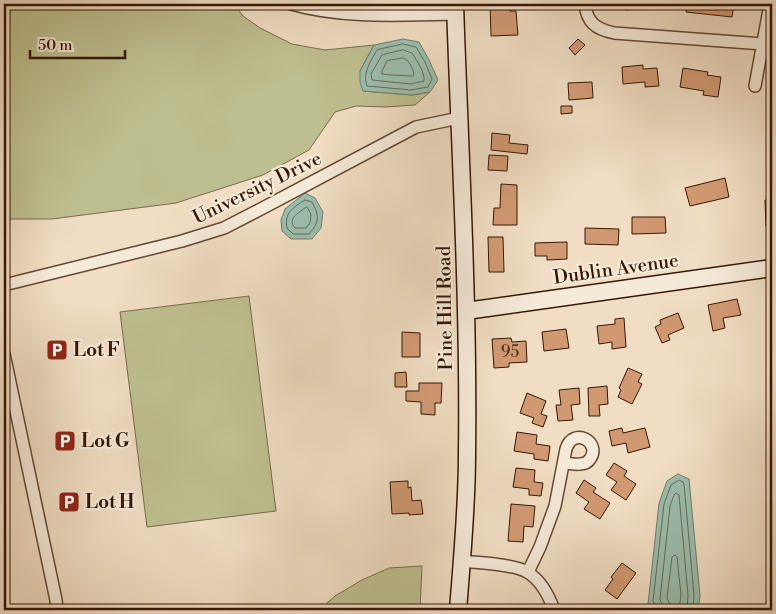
<svg xmlns="http://www.w3.org/2000/svg" width="776" height="614" font-family="'Libre Bodoni',serif">
  <style>
    .green { fill: #bebf90; stroke: #7a6b4a }
    .water { fill: #9bbdad; stroke: #727b6a }
    .lines { fill: none; stroke-linecap: round; stroke-linejoin: round }
    .shore { stroke: #686a59; stroke-width: 1 }
    .building { fill: #d19972; stroke: #351705 }
    .street-casing { stroke: #644834; stroke-width: 14 }
    .secondary-casing { stroke: #351705; stroke-width: 19 }
    .street { stroke: #f5e9d8; stroke-width: 11 }
    .secondary { stroke: #f5e9d8; stroke-width: 16 }
    .labels { text-anchor: middle; dominant-baseline: central; stroke-width: 4.5; stroke-linejoin: round; paint-order: stroke }
    .number-label { font-size: 16px; fill: #5c3820 }
    .street-label { font-size: 19px; fill: #351705; stroke: #f5e9d8 }
    .poi-label { font-size: 19px; font-weight: bold; fill: #351705; stroke: #f5e9d8; text-anchor: start }
  </style>
  <rect width="100%" height="100%" fill="#f0ddc3"/>
  <filter id="stains"><feTurbulence type="fractalNoise" baseFrequency=".004" numOctaves="4"/><feColorMatrix values="0 0 0 0 .2 0 0 0 0 .09 0 0 0 0 .02 0 0 0 .5 -.17"/></filter>
  <radialGradient id="worn" r=".72"><stop offset=".6" stop-color="#630" stop-opacity="0"/><stop offset="1" stop-color="#630" stop-opacity=".3"/></radialGradient>
  <!-- green -->
  <path class="green" d="M4 4H234L243 16 260 28 292 44 325 50 374 45 360 71 363 91 412 95 430 92 415 105 386 107 356 106 335 112 309 150 263 175 176 203 52 219H4Z
    M772 123V171H767Z
    M249 296 276 511 147 527 120 312Z
    M422 566 420 610H319L335 596 362 580 389 568Z"/>
  <!-- water -->
  <path class="water" d="M403 39 419 42 429 60 438 80 430 92 412 95 363 91 360 82V71L374 45Z
    M305 193 315 198 323 212 321 228 312 239H291L282 231 281 220 285 209Z
    M678 474 689 479 700 596 698 610H653L648 604 659 503 667 481Z"/>
  <g class="lines">
    <!-- shore -->
    <path class="shore" d="M403 44 416 47 425 62 432 79 428 87 411 90 367 86C362 73 371 61 377 50Z
      M403 50 412 53C417 61 425 72 424 81L411 84 372 80 371 74 382 55Z
      M403 58C409 59 412 68 414 73L413 76 391 75 382 74V71L387 61Z
      M305 200 312 202C319 215 320 222 309 234H293L287 228C284 212 293 208 305 200Z
      M307 207 311 214 310 223 306 228H295C287 219 298 213 305 208Z
      M657 610 656 607 653 601 664 504 671 485 679 480 683 482 684 484 694 595 693 610
      M663 610 662 605 660 599 670 506 674 495 676 493 679 495 688 595 687 610
      M670 610V605L667 598 672 557 675 555 677 557 681 595 679 610"/>
  </g>
  <!-- building -->
  <path class="building" d="M490 4H510V11H516L518 35 491 36Z
    M624 4H640V9L625 10Z
    M687 4H734L732 17 686 12Z
    M578 39 585 45 575 55 569 48Z
    M643 65V69L657 68 659 86 645 87V82L623 84 622 67Z
    M683 68 708 72 707 75 721 77 718 97 703 95 704 91 680 87Z
    M592 82 593 98 569 100 568 83Z
    M561 106H572V113L561 114Z
    M492 133 510 135 509 143 528 145 527 154 491 150Z
    M489 155 508 156 507 171 488 170Z
    M725 178 729 197 690 206 685 188Z
    M501 184 517 185V225H493L494 208H500Z
    M765 200H772V226H766Z
    M632 217H665L666 233 632 234Z
    M585 228 619 229 618 245 585 244Z
    M488 237H503L504 272H489Z
    M567 242V259L547 260V256H535V243Z
    M737 299 741 315 723 318 725 328 713 331 708 305Z
    M678 313 684 328 668 335 670 340 662 343 655 327 661 324 660 320Z
    M624 318 626 347 612 349V342L599 344 597 326 615 324V319Z
    M566 329 569 348 544 351 542 332Z
    M402 332 420 333V357H402Z
    M511 338 512 342 526 341 527 362 509 363V367L494 368 492 339Z
    M628 368 642 374 638 382 642 384 632 404 618 397 621 390 619 388Z
    M406 372 407 387H395V373Z
    M419 383H442L441 403H435V415L421 414V402L406 401V391H419Z
    M607 386 608 404 599 405 600 416H589L588 388Z
    M579 388 580 404 571 405 573 420 558 421 556 405H561L559 390Z
    M527 393 546 401 541 414 547 416 543 427 532 423 534 418 520 413Z
    M772 404V418L767 407Z
    M622 428 623 433 645 428 650 447 628 453 626 443 612 446 609 431Z
    M517 432 537 435 536 444 550 446 548 461 534 459V454L514 451Z
    M614 463 627 471 624 476 636 484 626 500 611 490 617 482 606 475Z
    M516 468 535 470 534 482 543 483 541 496 529 495V489L513 487Z
    M584 480 596 488 593 492 610 503 600 519 584 509 589 502 576 493Z
    M408 481V488L411 487 412 501 421 500 423 514 409 515V513L392 514 390 482Z
    M511 504 535 506 533 527 524 526 523 542 508 541Z
    M622 563 636 573 617 599 605 590 613 579 611 577Z"/>
  <g class="lines">
    <!-- street casing -->
    <g class="street-casing">
      <path id="street" d="M291 4C344 19 400 15 455 14
        M585 4C587 23 596 29 614 33L763 44
        M755 86 770 4
        M4 285 182 241 224 228 259 210 416 127 459 118
        M4 354 56 600 57 610
        M462 561C478 563 514 564 527 572 541 580 549 596 554 610
        M528 572 540 547 555 506 566 449C573 426 602 442 590 459 588 462 584 464 580 464 575 465 569 463 564 463"/>
    </g>
    <!-- secondary casing -->
    <g class="secondary-casing">
      <path id="secondary" d="M455 4C460 154 469 305 467 455 467 507 462 559 458 610
        M466 311 772 268"/>
    </g>
    <!-- street -->
    <use href="#street" class="street"/>
    <!-- secondary -->
    <use href="#secondary" class="secondary"/>
  </g>
  <!-- icons -->
  <defs>
    <g id="parking-square" transform="scale(1.125)"><rect x="-9" y="-9" width="18" height="18" rx="4" fill="#8f2418" stroke="#f5e9d8"/><path d="M-3.5-5.5H1a3.5 3.5 0 0 1 0 7H-1V5.5H-3.5ZM-1-3.4V-.6H.8a1.4 1.4 0 0 0 0-2.8Z" fill="#fff"/></g>
  </defs>
  <g fill-rule="evenodd">
    <use href="#parking-square" x="57" y="350"/>
    <use href="#parking-square" x="65" y="441"/>
    <use href="#parking-square" x="69" y="502"/>
  </g>
  <g class="labels">
    <!-- number labels -->
    <g class="number-label">
      <text x="510" y="352">95</text>
    </g>
    <!-- street labels -->
    <g class="street-label">
      <text transform="translate(257 188) rotate(-26)">University Drive</text>
      <text transform="translate(616 269) rotate(-8)">Dublin Avenue</text>
      <text transform="translate(445 308) rotate(-91)">Pine Hill Road</text>
    </g>
    <!-- poi labels -->
    <g class="poi-label">
      <text x="73" y="350">Lot F</text>
      <text x="81" y="441">Lot G</text>
      <text x="85" y="502">Lot H</text>
    </g>
  </g>
  <!-- margin -->
  <rect width="776" height="614" fill="none" stroke="#f0ddc3" stroke-width="20"/>
  <rect x="5" y="5" width="766" height="604" fill="none" stroke="#351705" stroke-width="2.5"/>
  <rect x="10" y="10" width="756" height="594" fill="none" stroke="#351705"/>
  <!-- scale -->
  <path d="M30 50v8h95v-8" fill="none" stroke="#351705" stroke-width="2.5"/>
  <text x="38" y="50" font-size="15" fill="#351705" stroke="#f5e9d8" stroke-width="4" paint-order="stroke">50 m</text>
  <rect width="100%" height="100%" filter="url(#stains)"/>
  <rect width="100%" height="100%" fill="url(#worn)"/>
</svg>
